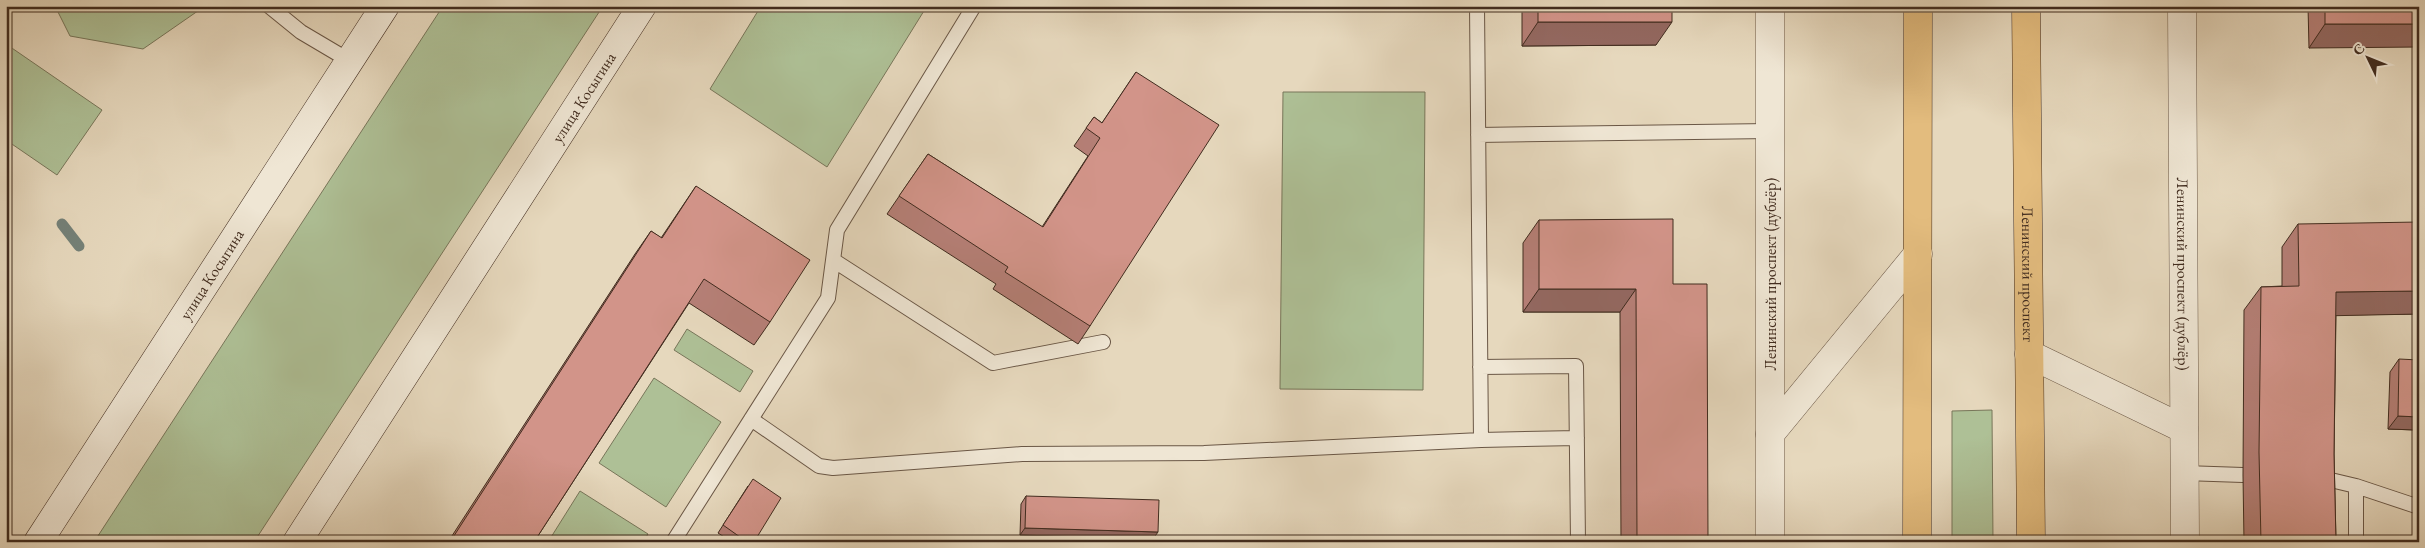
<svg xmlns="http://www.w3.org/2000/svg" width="2425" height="548" font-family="'EB Garamond',serif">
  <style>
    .green { fill: #aec096; stroke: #78765a }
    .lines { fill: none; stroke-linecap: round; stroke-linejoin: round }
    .stream { stroke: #748178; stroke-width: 11 }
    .service-casing { stroke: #6a5746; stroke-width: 16 }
    .minor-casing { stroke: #6a5746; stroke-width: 29 }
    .tertiary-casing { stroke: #6a5746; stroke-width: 29 }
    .secondary-casing { stroke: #412c1f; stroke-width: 29 }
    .primary-casing { stroke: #412c1f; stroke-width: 29 }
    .service { stroke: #efe6d4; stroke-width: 14 }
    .minor { stroke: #efe6d4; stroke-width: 28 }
    .tertiary { stroke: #efe6d4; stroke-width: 28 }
    .secondary { stroke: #efe6d4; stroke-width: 28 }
    .primary { stroke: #e3bc7e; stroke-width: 28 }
    .wall { fill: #b57f76; stroke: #412c1f }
    .shaded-wall { fill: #936860; stroke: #412c1f }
    .building { fill: #d29489; stroke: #412c1f }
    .labels { text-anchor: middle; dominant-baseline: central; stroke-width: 4; stroke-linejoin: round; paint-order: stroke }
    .street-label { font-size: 16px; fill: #412c1f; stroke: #efe6d4 }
  </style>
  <rect width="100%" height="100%" fill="#e6d8bd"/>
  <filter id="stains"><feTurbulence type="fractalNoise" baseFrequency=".004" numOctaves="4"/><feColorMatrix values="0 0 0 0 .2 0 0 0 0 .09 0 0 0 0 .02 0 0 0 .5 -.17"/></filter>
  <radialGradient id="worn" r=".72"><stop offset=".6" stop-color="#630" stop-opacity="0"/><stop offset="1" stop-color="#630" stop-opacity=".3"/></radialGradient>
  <!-- green -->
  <path class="green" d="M55 6H205L143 49 70 36Z
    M443 6H603L254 542H94Z
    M761 6H927L827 167 710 89Z
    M6 44 102 110 57 175 6 140Z
    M1283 92H1425L1423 390 1280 389Z
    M687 329 753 371 740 392 674 350Z
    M654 378 721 422 666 507 599 463Z
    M1992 410 1993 542H1952V411Z
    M580 491 648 534 643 542H548Z"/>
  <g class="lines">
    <!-- stream -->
    <path class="stream" d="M62 224 79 246"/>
    <!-- service casing -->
    <g class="service-casing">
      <path id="service" d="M269 6 301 32 350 61
        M1477 6 1481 440
        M1478 135 1770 131
        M833 260 993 363 1103 342
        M1480 367 1576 366 1578 542
        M751 419 819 466 833 468 1022 454 1204 453 1481 440 1577 438
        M2184 473 2243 475
        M2318 477 2356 486 2419 507
        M2356 486V542
        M673 542 828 298 837 230 974 6"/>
    </g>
    <!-- minor casing -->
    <g class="minor-casing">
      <path id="minor" d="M1770 434V6"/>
    </g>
    <!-- tertiary casing -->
    <g class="tertiary-casing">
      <g id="tertiary">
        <path id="s1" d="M2182 6 2185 542"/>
        <path d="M2029 354 2184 429"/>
        <path d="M1770 542V434L1918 254"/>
      </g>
    </g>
    <!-- secondary casing -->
    <g class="secondary-casing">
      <g id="secondary">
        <path id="s2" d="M38 542 385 6"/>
        <path id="s3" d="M297 542 642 6"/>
      </g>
    </g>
    <!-- primary casing -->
    <g class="primary-casing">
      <g id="primary">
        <path id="s4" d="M2026 6 2031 542"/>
        <path d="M1917 542 1918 6"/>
      </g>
    </g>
    <!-- service -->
    <use href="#service" class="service"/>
    <!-- minor -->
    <use href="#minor" class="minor"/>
    <!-- tertiary -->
    <use href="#tertiary" class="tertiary"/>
    <!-- secondary -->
    <use href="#secondary" class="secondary"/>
    <!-- primary -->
    <use href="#primary" class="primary"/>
  </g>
  <!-- wall -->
  <path class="wall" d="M1522 6H1672L1656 45 1522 46Z
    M2308 6H2419L2309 48Z
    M1136 72 1090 326 1078 344 993 289 996 284 887 214 928 154 1042 227 1088 156 1074 146 1094 117 1102 123Z
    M696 186 770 322 754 345 689 303 534 542H448L635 254 651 231 661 238Z
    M1539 220 1673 284 1708 542H1621L1620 312H1523V243Z
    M2298 224 2419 314 2336 315 2334 454 2336 542H2244L2243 475 2244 310 2261 287 2282 286V247Z
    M2399 359 2416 430 2388 429 2390 372Z
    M748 486 754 542H732L718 533Z
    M1026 496 1153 539 1020 535 1021 504Z"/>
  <!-- shaded-wall -->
  <path class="shaded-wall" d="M1538 22H1672L1656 45 1522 46Z
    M2325 24H2419V47L2309 48Z
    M1539 289H1636L1620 312H1523Z
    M2419 291V314L2320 316 2336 292Z
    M2398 416 2419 417V426L2416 430 2388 429Z
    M1025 528 1158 532 1153 539 1020 535Z"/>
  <!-- building -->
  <path class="building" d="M1538 6H1672V22H1538Z
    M2325 6H2419V24H2325Z
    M1136 72 1219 125 1090 326 1005 272 1008 267 899 196 928 154 1043 227 1100 138 1086 128 1094 117 1102 123Z
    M696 186 810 260 770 322 704 279 534 542H450L651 231 662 238Z
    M1673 219V284H1707L1708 542H1637L1636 289H1539V220Z
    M2419 222V291L2336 292 2334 454 2336 542H2261L2259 452 2261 287 2299 286 2298 224Z
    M2399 359 2419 360V417L2398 416Z
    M753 479 781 498 754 542H747L723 525Z
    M1026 496 1159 500 1158 532 1025 528Z"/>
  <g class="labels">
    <!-- street labels -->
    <g class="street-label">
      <text stroke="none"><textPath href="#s3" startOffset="529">улица Косыгина</textPath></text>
      <text stroke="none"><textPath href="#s2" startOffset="319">улица Косыгина</textPath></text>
      <text transform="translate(1770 274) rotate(-90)">Ленинский проспект (дублёр)</text>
      <text stroke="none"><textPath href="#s4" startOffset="268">Ленинский проспект</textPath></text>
      <text stroke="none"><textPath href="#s1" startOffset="268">Ленинский проспект (дублёр)</textPath></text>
    </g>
  </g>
  <!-- margin -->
  <rect width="2425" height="548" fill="none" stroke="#e6d8bd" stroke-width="25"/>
  <rect x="8" y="8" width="2410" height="533" fill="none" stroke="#412c1f" stroke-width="2.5"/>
  <rect x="12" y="12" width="2400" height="523" fill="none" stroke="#412c1f"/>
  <!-- north arrow -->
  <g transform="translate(2368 58) rotate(313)" stroke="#efe6d4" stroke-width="4" paint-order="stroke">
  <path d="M0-4L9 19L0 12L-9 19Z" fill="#412c1f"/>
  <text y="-8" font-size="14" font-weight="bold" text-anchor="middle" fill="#412c1f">С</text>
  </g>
  <rect width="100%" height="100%" filter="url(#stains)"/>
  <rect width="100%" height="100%" fill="url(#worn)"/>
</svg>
